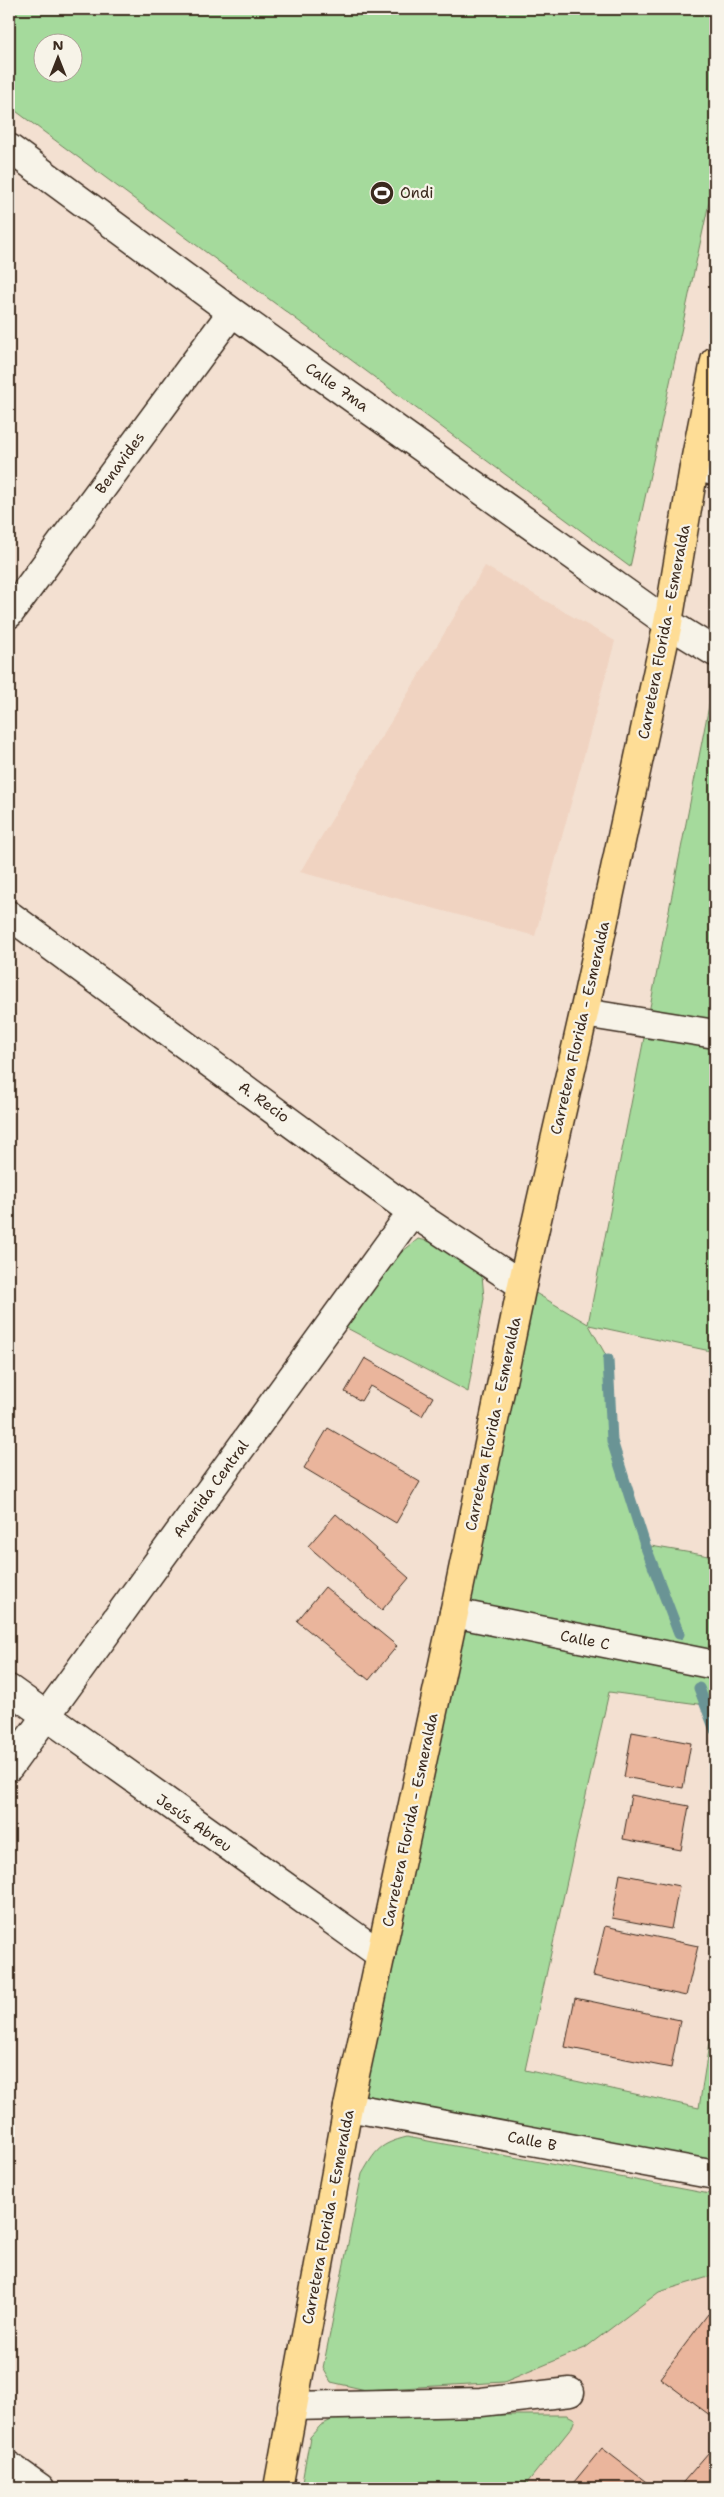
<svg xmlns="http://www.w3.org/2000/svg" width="724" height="2497" font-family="'Shantell Sans',sans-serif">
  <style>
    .built { fill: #f0d3c1 }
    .green { fill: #a5da9c; stroke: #70825d; fill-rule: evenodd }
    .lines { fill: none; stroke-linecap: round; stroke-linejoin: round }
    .stream { stroke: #6a9495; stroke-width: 11 }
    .building { fill: #eab59c; stroke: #3b2a1e }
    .minor-casing { stroke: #3b2a1e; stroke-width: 31 }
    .major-casing { stroke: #3b2a1e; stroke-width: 31 }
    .minor { stroke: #f7f3e8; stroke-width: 28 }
    .major { stroke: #fedd96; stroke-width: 28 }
    .labels { text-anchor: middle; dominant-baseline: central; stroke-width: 4.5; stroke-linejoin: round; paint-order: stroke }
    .poi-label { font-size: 15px; fill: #3b2a1e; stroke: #f7f3e8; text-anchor: start }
    .street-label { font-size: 15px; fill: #3b2a1e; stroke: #f7f3e8 }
  </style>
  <rect width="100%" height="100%" fill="#f3e0d1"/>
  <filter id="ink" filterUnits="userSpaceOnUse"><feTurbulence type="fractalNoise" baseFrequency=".02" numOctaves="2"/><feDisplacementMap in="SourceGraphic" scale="10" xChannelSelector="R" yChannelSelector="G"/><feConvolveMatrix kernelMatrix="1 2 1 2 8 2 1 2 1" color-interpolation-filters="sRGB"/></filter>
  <g filter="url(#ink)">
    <!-- built -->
    <path class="built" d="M485 566 615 641 535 936 300 872Z
      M383 2156 715 2218V2488H318Z"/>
    <!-- green -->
    <path class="green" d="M9 9H715V175L630 567 9 106ZM42 42H72V72H42Z
      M715 675V1352L589 1325 608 1359 612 1441 645 1545 715 1557V1730L706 1705 609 1692 525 2070 699 2108 715 2005V2181L348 2107 522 1285 588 1324Z
      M418 1239 438 1243 482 1275 484 1298 468 1392 343 1326 397 1256Z
      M407 2137 715 2195V2275L659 2292 585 2348 504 2382 366 2390 331 2382 323 2368 362 2174C376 2150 379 2144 407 2137Z
      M342 2415H567L575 2419 572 2427 527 2483 529 2488H301L310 2437 321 2425Z"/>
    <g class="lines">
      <!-- stream -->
      <path class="stream" d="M608 1359 612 1441 645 1545 679 1634
        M699 1688 715 1730"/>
    </g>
    <!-- building -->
    <path class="building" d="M365 1358 433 1397 422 1416 370 1386 361 1401 345 1392Z
      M328 1428 420 1482 396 1523 304 1468Z
      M336 1514 409 1578 382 1610 308 1546Z
      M325 1587 397 1646 369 1680 297 1621Z
      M632 1732 691 1743 683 1788 624 1777Z
      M631 1795 689 1806 681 1850 623 1839Z
      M620 1874 679 1886 671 1929 612 1918Z
      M605 1926 698 1946 686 1996 593 1976Z
      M575 1998 680 2020 671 2068 565 2047Z
      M708 2314 715 2320V2419L660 2378Z
      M715 2445V2488H678Z
      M602 2448 654 2488H569Z"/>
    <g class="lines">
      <!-- minor casing -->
      <g class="minor-casing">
        <path id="minor" d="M9 148 232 312 668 623 715 652
          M694 467 715 471
          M9 614 232 312
          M9 915 412 1212 522 1285
          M584 1013 715 1034
          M454 1613 715 1665
          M9 1689 381 1955
          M9 1767 412 1212
          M348 2107 715 2175
          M292 2406 481 2402 570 2392
          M9 2466 40 2488"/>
      </g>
      <!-- major casing -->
      <g class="major-casing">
        <path id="major" d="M278 2488 348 2107 454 1613 522 1285 584 1013 668 623 694 467 715 361"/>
      </g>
      <!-- minor -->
      <use href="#minor" class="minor"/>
      <!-- major -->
      <use href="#major" class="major"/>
    </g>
  </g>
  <!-- icons -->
  <defs>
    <g id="stadium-disc" transform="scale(1.25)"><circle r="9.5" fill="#3b2a1e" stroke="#f7f3e8"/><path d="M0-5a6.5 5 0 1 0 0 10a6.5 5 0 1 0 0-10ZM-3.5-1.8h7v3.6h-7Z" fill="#fff"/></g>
  </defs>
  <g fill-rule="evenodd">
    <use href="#stadium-disc" x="382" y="193"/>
  </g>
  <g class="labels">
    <!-- poi labels -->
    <g class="poi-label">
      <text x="400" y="193">Ondi</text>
    </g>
    <!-- street labels -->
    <g class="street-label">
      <text transform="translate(337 387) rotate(35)">Calle 7ma</text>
      <text transform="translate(120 463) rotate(-54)">Benavides</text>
      <text transform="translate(664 632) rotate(-79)">Carretera Florida - Esmeralda</text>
      <text transform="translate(580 1028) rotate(-77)">Carretera Florida - Esmeralda</text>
      <text transform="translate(264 1102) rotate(36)">A. Recio</text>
      <text transform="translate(493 1424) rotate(-78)">Carretera Florida - Esmeralda</text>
      <text transform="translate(211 1489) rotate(-54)">Avenida Central</text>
      <text transform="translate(585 1640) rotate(11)">Calle C</text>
      <text transform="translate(410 1820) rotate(-78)">Carretera Florida - Esmeralda</text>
      <text transform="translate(194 1823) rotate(35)">Jesús Abreu</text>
      <text transform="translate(532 2141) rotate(11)">Calle B</text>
      <text transform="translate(328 2217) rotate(-79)">Carretera Florida - Esmeralda</text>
    </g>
  </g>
  <!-- margin -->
  <rect width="724" height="2497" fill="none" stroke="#f7f3e8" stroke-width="30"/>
  <rect x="15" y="15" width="694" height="2467" fill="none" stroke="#3b2a1e" stroke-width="2" filter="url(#ink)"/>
  <!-- north arrow -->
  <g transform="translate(58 58)"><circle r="24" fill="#f7f3e8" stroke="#aca397"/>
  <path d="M0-4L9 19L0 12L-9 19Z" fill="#3b2a1e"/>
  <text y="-8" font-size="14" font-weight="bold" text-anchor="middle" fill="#3b2a1e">N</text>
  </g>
</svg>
